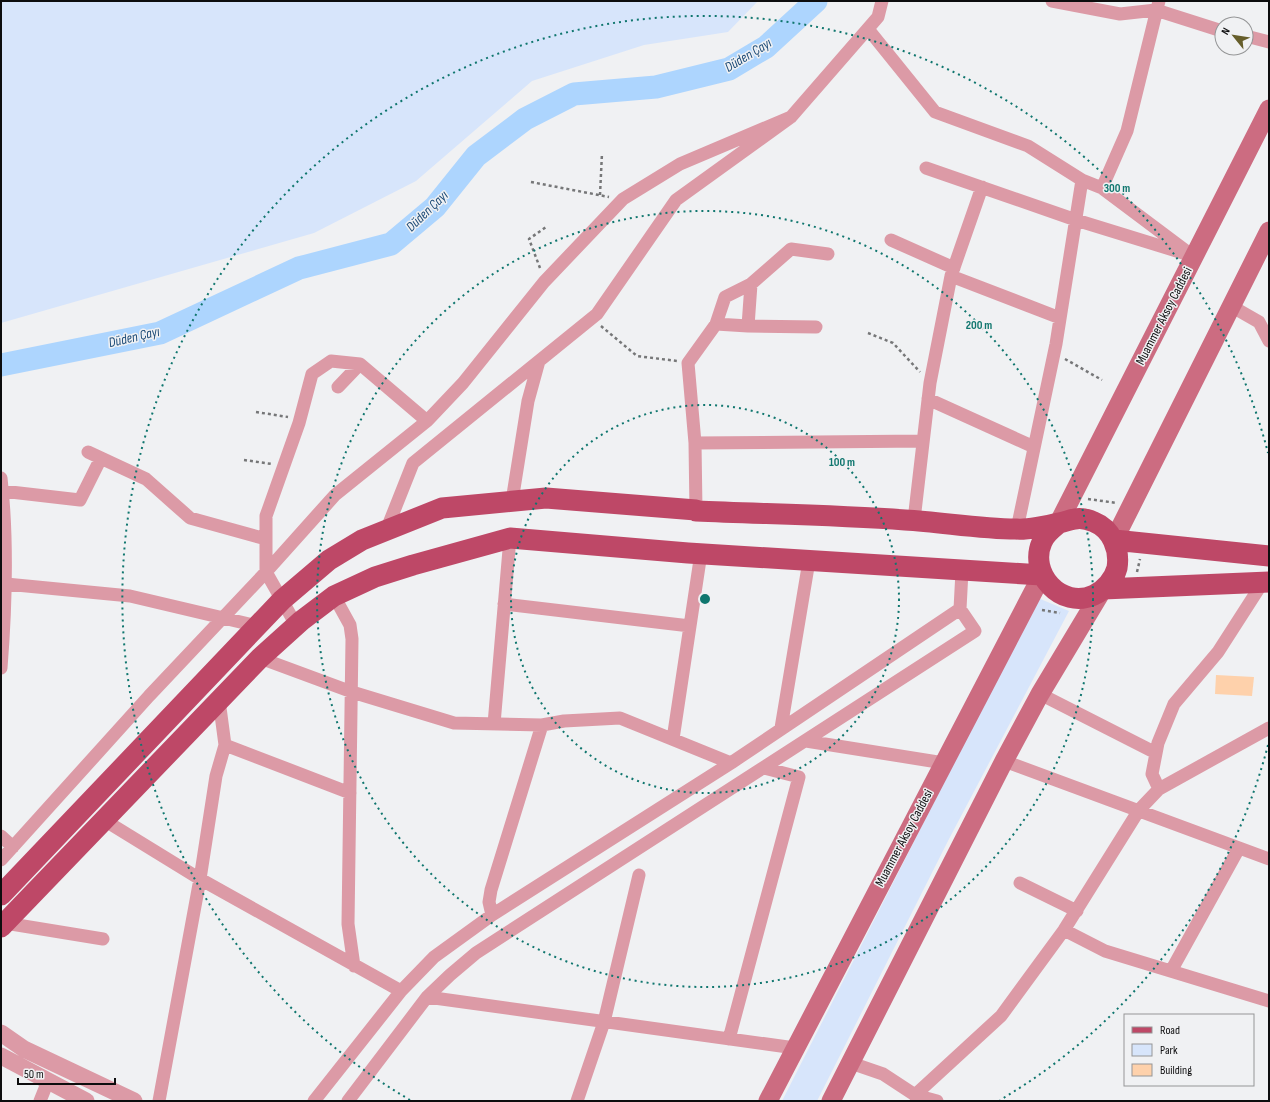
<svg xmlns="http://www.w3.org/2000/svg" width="1270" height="1102" font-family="'Sofia Sans Condensed',sans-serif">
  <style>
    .green { fill: #d7e5fb }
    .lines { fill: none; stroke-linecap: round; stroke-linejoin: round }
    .river { stroke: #add5fe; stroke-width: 23 }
    .building { fill: #fed1ab }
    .path { stroke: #767778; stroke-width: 2.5; stroke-dasharray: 3 3; stroke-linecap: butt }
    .minor { stroke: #dc9aa6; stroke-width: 13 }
    .tertiary { stroke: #dc9aa6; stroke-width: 17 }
    .secondary { stroke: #cc6c81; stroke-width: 19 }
    .primary { stroke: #be4867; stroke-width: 21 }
    .ring { fill: none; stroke: #0f766e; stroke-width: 2; stroke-dasharray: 2 4 }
    .labels { text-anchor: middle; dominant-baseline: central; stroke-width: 3; stroke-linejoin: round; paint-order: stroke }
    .street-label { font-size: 13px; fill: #0d0d0e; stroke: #f0f1f3 }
    .water-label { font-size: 14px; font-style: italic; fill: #1c4b77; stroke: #f0f1f3 }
    .centre { fill: #0f766e; stroke: #f0f1f3; stroke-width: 2 }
    .ring-label { font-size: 12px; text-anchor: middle; font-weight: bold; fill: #0f766e; stroke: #f0f1f3; stroke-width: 3; stroke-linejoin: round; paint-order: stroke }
  </style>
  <rect width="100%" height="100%" fill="#f0f1f3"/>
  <!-- green -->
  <path class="green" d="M1 1H758L728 32 644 45 532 81 416 181 314 233 1 323Z
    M1038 598 1069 611 949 839 817 1101H782Z"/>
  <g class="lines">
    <!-- river -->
    <path class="river" d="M1 365 160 333 299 268 391 244 435 207 476 156 525 119 574 94 656 87 729 69 766 47 816 1"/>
  </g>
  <!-- building -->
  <path class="building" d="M1216 675 1254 677 1252 696 1215 694Z"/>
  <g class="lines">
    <!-- path -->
    <path class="path" d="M531 182 609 197
      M600 195 602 153
      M540 268 529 239 546 227
      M601 326 637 356 677 361
      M868 333 893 343 920 372
      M1065 359 1102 380
      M256 412 288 417
      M244 460 272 464
      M1088 499 1117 503
      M1137 572 1140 559
      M1042 610 1060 613"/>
    <!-- minor -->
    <path class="minor" d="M1052 1 1120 14 1156 10 1222 31
      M868 29 935 112 1028 146 1082 180
      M1246 36 1269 42
      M926 168 1076 220 1183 253
      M1102 188 1127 131 1159 1
      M891 240 954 268
      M951 276 982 187
      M1231 306 1259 322 1269 341
      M716 324 725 297 751 284 791 249 828 254
      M748 326 751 284
      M338 387 360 364
      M928 399 1034 447
      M695 443 688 363 716 324 748 326 816 327
      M88 452 146 479 190 518 266 539
      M1 478C8 541 6 605 1 668
      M2 491 80 500 101 458
      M512 501 528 401 539 361
      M696 510 695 443 923 441
      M914 520 930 383 951 276 1060 318
      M1017 529 1056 344 1082 180 1102 188 1194 257
      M386 531 413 463 597 314 676 200 791 117 878 17 882 1
      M6 584 130 596 257 626
      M334 596 350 625 352 639 348 924 354 966
      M504 604 690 626
      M296 625 266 572 335 495 427 421 463 383 544 282 623 199 680 164 791 117
      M260 658 352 692 454 723 542 725 564 721 620 718 731 763
      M1040 694 1156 753
      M494 724 510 538
      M781 728 809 561
      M673 739 701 553
      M806 741 944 763
      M225 745 350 793
      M1004 761 1269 859
      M1159 789 1152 774 1158 743 1174 704 1218 652 1263 582
      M104 820 200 879 401 991
      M1 836 13 847
      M1 860 149 696 266 572V516L299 423 312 374 331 361 360 364 427 421
      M1020 883 1077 911
      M492 915 489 902 491 890 542 725
      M5 923 103 939
      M1064 930 1105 951 1269 1001
      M1171 971 1239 848
      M427 997 795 1048
      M729 1039 799 777 764 768
      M851 1063 883 1074 915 1095 917 1101
      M40 1101 48 1081
      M159 1101 200 879 216 776 225 745 219 700
      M314 1101 401 991 434 957 492 915 731 763 960 609
      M348 1101 427 997 450 975 476 953 975 631 960 609 962 571
      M577 1101 604 1022 639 875
      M937 1101 915 1095 1001 1016 1064 930 1139 810 1159 789 1269 728"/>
    <!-- tertiary -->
    <path class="tertiary" d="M1 1033 24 1049 134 1101
      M1 1056 86 1101"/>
    <!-- secondary -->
    <path class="secondary" d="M1058 524 1269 109
      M1114 540 1269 231
      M768 1101 1042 575
      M831 1101 1004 761 1040 694 1103 589"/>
    <!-- primary -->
    <path class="primary" d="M1114 540 1269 556
      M1103 589 1269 582
      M1 895 282 600 329 560 362 540 442 508 546 498 696 510V511C765 514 836 515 905 520 942 522 979 529 1016 529 1026 530 1048 526 1059 523 1073 520 1078 515 1094 522 1112 529 1120 550 1117 568 1114 579 1105 590 1094 595 1061 610 1028 573 1042 542 1045 534 1052 529 1058 524
      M1 927 260 658 301 621 334 596 375 577 413 565 510 538 688 553 1042 575"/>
  </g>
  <!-- distance rings -->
  <g class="ring">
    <circle cx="705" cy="599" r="194"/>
    <circle cx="705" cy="599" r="388"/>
    <path d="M1268 745A582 582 0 0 1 1000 1100M410 1100A582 582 0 1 1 1268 453"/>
  </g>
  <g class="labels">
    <!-- street labels -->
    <g class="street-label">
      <text transform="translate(1164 316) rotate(-63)">Muammer Aksoy Caddesi</text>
      <text transform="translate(904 838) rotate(-62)">Muammer Aksoy Caddesi</text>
    </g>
    <!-- water labels -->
    <g class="water-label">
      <text transform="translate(748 55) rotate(-31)">Düden Çayı</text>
      <text transform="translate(427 211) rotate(-44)">Düden Çayı</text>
      <text transform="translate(134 337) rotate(-13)">Düden Çayı</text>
    </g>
  </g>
  <circle cx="705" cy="599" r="6" class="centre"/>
  <g class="ring-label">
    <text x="1117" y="192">300 m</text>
    <text x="979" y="329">200 m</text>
    <text x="842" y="466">100 m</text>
  </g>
  <!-- border -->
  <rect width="1270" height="1102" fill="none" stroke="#0d0d0e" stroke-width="4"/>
  <!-- legend -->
  <rect x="1124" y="1014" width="130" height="72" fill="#f0f1f3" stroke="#959697"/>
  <rect x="1132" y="1027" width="20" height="6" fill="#be4867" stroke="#959697"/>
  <text x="1160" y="1034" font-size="12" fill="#0d0d0e">Road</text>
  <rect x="1132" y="1044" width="20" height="12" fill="#d7e5fb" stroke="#959697"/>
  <text x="1160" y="1054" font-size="12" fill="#0d0d0e">Park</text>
  <rect x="1132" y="1064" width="20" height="12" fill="#fed1ab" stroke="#959697"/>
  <text x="1160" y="1074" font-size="12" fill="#0d0d0e">Building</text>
  <!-- north arrow -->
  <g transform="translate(1234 36) rotate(300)"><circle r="19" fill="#f0f1f3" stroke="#959697"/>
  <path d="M0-3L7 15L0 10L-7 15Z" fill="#665e2b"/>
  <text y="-6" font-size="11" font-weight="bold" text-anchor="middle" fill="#0d0d0e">N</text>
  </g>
  <!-- scale -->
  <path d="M18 1078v6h97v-6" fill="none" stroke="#0d0d0e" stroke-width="2"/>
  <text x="24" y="1078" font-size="12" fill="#0d0d0e" stroke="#f0f1f3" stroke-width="3" paint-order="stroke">50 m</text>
</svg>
